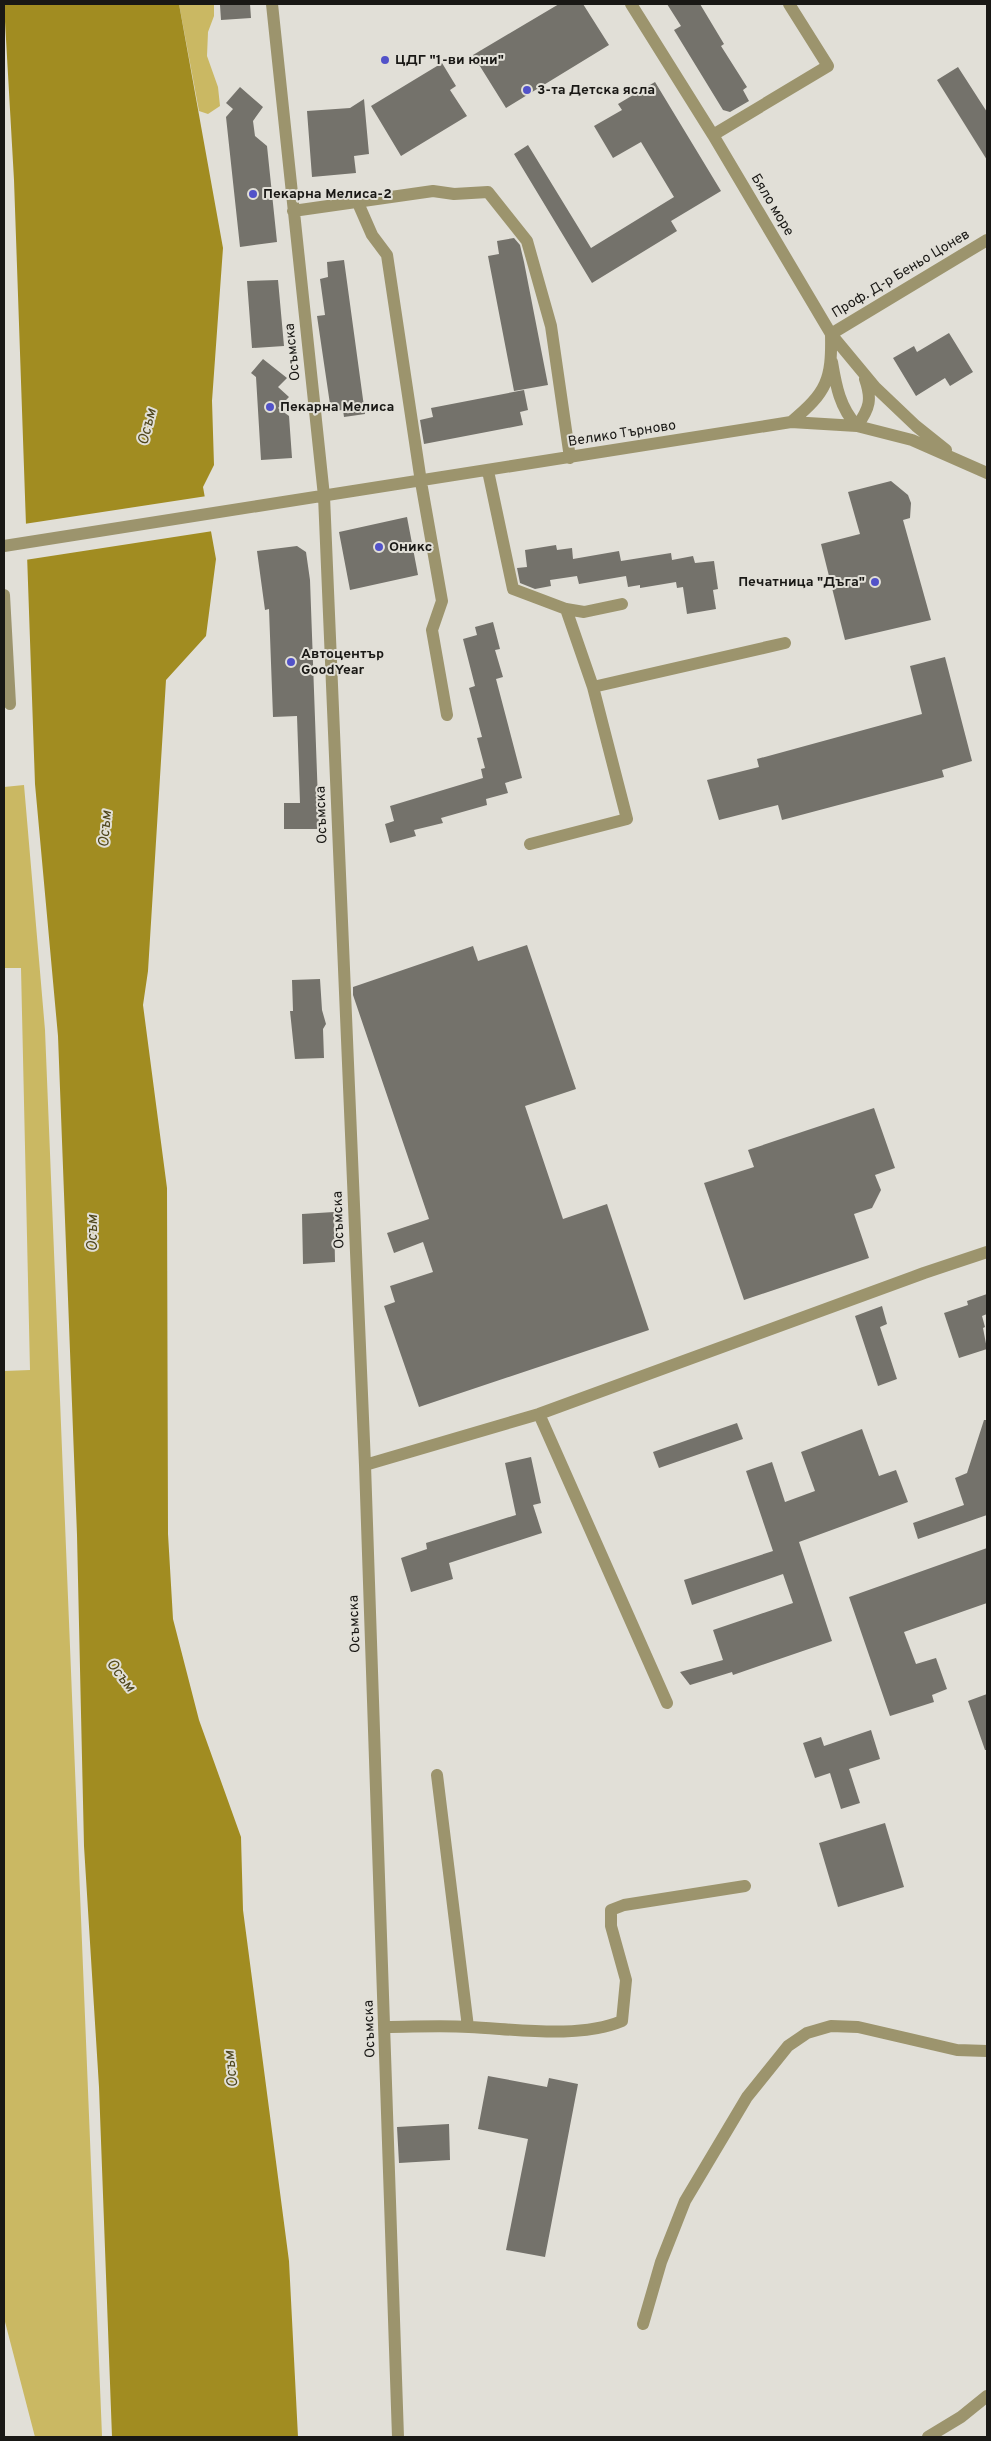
<svg xmlns="http://www.w3.org/2000/svg" width="991" height="2441" font-family="Overpass,sans-serif">
  <style>
    .green { fill: #cab863 }
    .water { fill: #a18c21 }
    .pier { fill: #e1dfd7 }
    .building { fill: #74726b }
    .lines { fill: none; stroke-linecap: round; stroke-linejoin: round }
    .minor { stroke: #9c946d; stroke-width: 12 }
    .poi-dot { fill: #5252c9; stroke: #e1dfd7; stroke-width: 2 }
    .labels { text-anchor: middle; dominant-baseline: central; stroke-width: 4; stroke-linejoin: round; paint-order: stroke }
    .poi-label { font-size: 14px; font-weight: bold; fill: #191815; stroke: #e1dfd7; text-anchor: start }
    .street-label { font-size: 14px; fill: #191815; stroke: #e1dfd7 }
    .water-label { font-size: 15px; font-style: italic; fill: #4e451b; stroke: #e1dfd7 }
  </style>
  <rect width="100%" height="100%" fill="#e1dfd7"/>
  <!-- green -->
  <path class="green" d="M179 4H214V16L208 32 207 56 218 87 220 106 208 114 199 111Z
    M24 785 45 1030 102 2436 95 2437H35L4 2318V1371L30 1370 21 968H4V787Z"/>
  <!-- water -->
  <path class="water" d="M4 4H179L223 248 212 401 214 465 203 487 216 559 206 636 166 680 148 971 143 1005 167 1188 168 1534 173 1619 199 1720 241 1837 243 1910 289 2261 298 2437H112L99 2087 84 1846 77 1535 58 1036 35 784 14 180Z"/>
  <!-- pier -->
  <path class="pier" d="M207 496 213 531 25 560 24 524Z"/>
  <!-- building -->
  <path class="building" d="M250 4 251 18 221 20 220 5Z
    M559 4H583L609 45 506 108 473 55Z
    M667 4H700L724 44 721 46 747 87 743 90 749 101 730 112 723 110 674 30 681 26Z
    M442 63 456 86 450 90 467 116 401 156 371 106Z
    M958 67 987 112V160L937 80Z
    M655 82 721 191 671 221 677 231 592 283 514 154 528 145 591 248 674 197 641 142 613 158 594 126 622 110 618 104Z
    M240 87 263 107 253 121 255 136 267 146 277 242 240 247 226 117 233 109 226 103Z
    M364 99 369 154 354 156 356 173 312 177 307 111 350 108Z
    M514 238 520 245 524 262 548 385 514 391 488 256 499 254 497 241Z
    M344 260 365 414 344 417 343 410 331 411 317 316 325 315 320 279 328 277 327 262Z
    M278 280 284 346 252 348 247 281Z
    M949 333 973 372 950 386 945 378 916 396 893 358 914 346 917 352Z
    M263 359 287 378 278 387 289 397 278 408 289 416 292 458 261 460 256 377 251 373Z
    M524 390 528 410 520 412 523 425 424 444 420 420 433 417 431 408Z
    M891 481 908 495 911 503 910 518 903 520 931 620 845 640 821 544 860 534 848 492Z
    M407 517 418 575 350 590 339 532Z
    M556 545 557 550 572 548 573 559 619 551 621 561 671 553 672 560 693 556 695 563 714 561 718 589 713 590 716 609 687 614 683 587 677 588 676 582 640 588V585L628 587 626 576 579 584 577 576 550 580 551 586 535 589 520 583 517 568 527 567 525 550Z
    M297 546 306 552 310 580 319 829H284V803H300L297 716 273 717 269 609 265 610 257 551Z
    M493 622 500 649 495 650 503 677 496 679 522 778 505 783 508 793 486 799 487 805 441 818 443 823 414 830 416 836 390 843 385 824 394 821 390 806 483 778 481 769 485 768 477 738 482 737 469 688 475 686 463 639 477 635 475 627Z
    M945 657 972 761 942 770 944 777 782 820 778 805 719 820 707 780 759 767 757 759 922 714 910 666Z
    M527 945 576 1089 525 1106 563 1219 607 1204 649 1330 419 1407 384 1306 395 1302 390 1286 433 1272 423 1242 394 1253 387 1233 429 1219 353 995V987L473 946 478 961Z
    M320 979 322 1010 326 1024 323 1029 324 1058 295 1059 290 1011H293L292 980Z
    M874 1108 895 1168 875 1175 881 1190 872 1208 854 1214 869 1258 744 1300 704 1183 754 1167 748 1150Z
    M334 1212 335 1262 303 1264 302 1214Z
    M987 1294V1314L982 1316 985 1327 983 1328 987 1349 959 1358 944 1313 968 1305 967 1301Z
    M882 1306 887 1324 880 1327 897 1379 878 1386 855 1316Z
    M984 1420H987V1515L918 1539 913 1523 964 1505 955 1478 967 1473Z
    M737 1423 743 1439 659 1468 653 1452Z
    M862 1429 879 1476 896 1470 908 1502 799 1542 832 1641 733 1675 732 1672 690 1685 680 1672 723 1660 713 1630 793 1603 783 1574 692 1605 684 1580 773 1551 746 1471 772 1462 785 1502 815 1491 801 1452Z
    M531 1457 541 1503 533 1505 542 1533 449 1563 453 1579 411 1592 401 1558 427 1549 426 1543 516 1515 505 1463Z
    M987 1548V1603L904 1632 916 1664 936 1658 947 1689 932 1695 934 1702 890 1716 849 1597Z
    M987 1694V1750H985L968 1701Z
    M871 1730 880 1759 849 1769 860 1803 841 1809 830 1773 815 1778 803 1743 821 1737 824 1746Z
    M885 1823 904 1887 838 1907 819 1843Z
    M488 2076 547 2087 549 2078 578 2084 545 2257 506 2250 528 2139 478 2129Z
    M449 2124 450 2160 399 2163 397 2127Z"/>
  <g class="lines">
    <!-- minor -->
    <path class="minor" d="M272 4 324 496 365 1465 398 2437
      M631 4 713 135 831 334 875 387 916 426 946 450
      M713 135 828 66 789 4
      M358 203 372 235 387 255 421 482 442 601 432 630 447 715
      M293 211 433 191 454 194 488 192 527 241 551 326 570 458
      M831 334 987 240
      M832 362C836 386 840 408 857 426 870 408 872 399 865 379
      M791 422C827 392 832 380 831 334
      M488 471 513 589 566 609 584 612 622 604
      M4 546 791 422 857 426 912 440 987 473
      M4 595 10 704
      M566 609 593 687
      M530 844 627 819 593 687 785 643
      M539 1414 667 1703
      M365 1465 539 1414 924 1273 987 1252
      M437 1775 468 2027
      M385 2027C413 2027 441 2025 469 2027 516 2029 579 2039 622 2021L626 1980 611 1926V1910L624 1905 745 1886
      M643 2324 661 2262 685 2201 747 2097 788 2046 807 2033 831 2026 858 2027 957 2050 987 2051
      M928 2437 961 2417 987 2396"/>
  </g>
  <!-- markers -->
  <g class="poi-dot">
    <circle cx="385" cy="60" r="5"/>
    <circle cx="527" cy="90" r="5"/>
    <circle cx="253" cy="194" r="5"/>
    <circle cx="270" cy="407" r="5"/>
    <circle cx="379" cy="547" r="5"/>
    <circle cx="875" cy="582" r="5"/>
    <circle cx="291" cy="662" r="5"/>
  </g>
  <g class="labels">
    <!-- poi labels -->
    <g class="poi-label">
      <text x="395" y="60">ЦДГ "1-ви юни"</text>
      <text x="537" y="90">3-та Детска ясла</text>
      <text x="263" y="194">Пекарна Мелиса-2</text>
      <text x="280" y="407">Пекарна Мелиса</text>
      <text x="389" y="547">Оникс</text>
      <text x="865" y="582" text-anchor="end">Печатница "Дъга"</text>
      <text x="301" y="654">Автоцентър<tspan x="301" dy="16">GoodYear</tspan></text>
    </g>
    <!-- street labels -->
    <g class="street-label">
      <text transform="translate(772 205) rotate(59)">Бяло море</text>
      <text transform="translate(901 274) rotate(-31)">Проф. Д-р Беньо Цонев</text>
      <text transform="translate(293 352) rotate(-96)">Осъмска</text>
      <text transform="translate(622 434) rotate(-9)">Велико Търново</text>
      <text transform="translate(322 815) rotate(-92)">Осъмска</text>
      <text transform="translate(339 1220) rotate(-92)">Осъмска</text>
      <text transform="translate(355 1624) rotate(-92)">Осъмска</text>
      <text transform="translate(370 2029) rotate(-92)">Осъмска</text>
    </g>
    <!-- water labels -->
    <g class="water-label">
      <text transform="translate(148 427) rotate(-76)">Осъм</text>
      <text transform="translate(106 829) rotate(-85)">Осъм</text>
      <text transform="translate(93 1233) rotate(-90)">Осъм</text>
      <text transform="translate(120 1676) rotate(52)">Осъм</text>
      <text transform="translate(232 2069) rotate(-96)">Осъм</text>
    </g>
  </g>
  <!-- border -->
  <rect width="991" height="2441" fill="none" stroke="#191815" stroke-width="10"/>
</svg>
